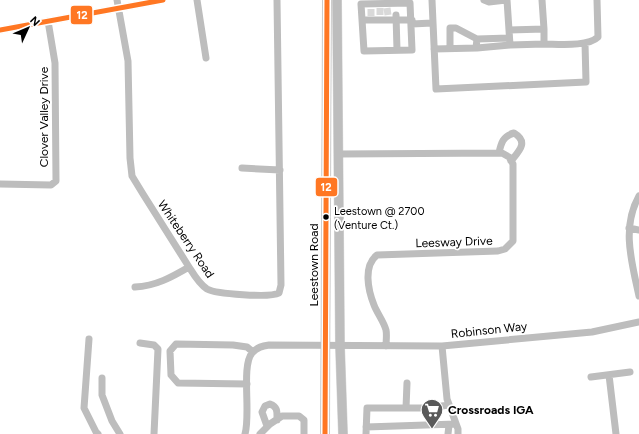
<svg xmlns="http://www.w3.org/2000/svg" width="639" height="434" font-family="Figtree,sans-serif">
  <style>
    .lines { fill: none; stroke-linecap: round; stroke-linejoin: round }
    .minor-tunnel { stroke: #d9d9d9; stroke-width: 7; stroke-dasharray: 7 3.5; stroke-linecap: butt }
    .major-casing { stroke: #dbdbdb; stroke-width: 10 }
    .minor { stroke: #bdbdbd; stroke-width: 7 }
    .major { stroke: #bdbdbd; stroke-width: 9 }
    .bus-1-casing { stroke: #fff; stroke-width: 8 }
    .bus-1 { stroke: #ff7723; stroke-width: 5 }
    .bus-dot { fill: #000; stroke: #fff; stroke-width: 1.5 }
    .labels { text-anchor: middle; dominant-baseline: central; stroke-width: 3.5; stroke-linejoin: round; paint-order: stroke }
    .bus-label { font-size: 11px; fill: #000; stroke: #fff; text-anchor: start }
    .street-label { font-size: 12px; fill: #000; stroke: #fff }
    .poi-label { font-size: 12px; font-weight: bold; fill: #000; stroke: #fff; text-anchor: start }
    .line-badge { stroke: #fff; stroke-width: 1.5 }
    .badge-label { font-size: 11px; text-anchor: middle; font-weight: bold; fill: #fff }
  </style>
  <rect width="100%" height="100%" fill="#fff"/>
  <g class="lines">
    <!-- minor-tunnel -->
    <path class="minor-tunnel" d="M380 8V15
      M387 8 388 15
      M371 9V16"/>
    <!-- major casing -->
    <g class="major-casing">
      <path id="major" d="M337 0 340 346 343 434
        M325 434 327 0"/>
    </g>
    <!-- minor -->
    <path class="minor" d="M117 0 128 61 130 158 132 176 143 194 189 267C194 275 199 284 207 289 216 294 270 298 279 293L281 285 277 0
      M197 0 206 58
      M432 0 436 89 586 82 585 43
      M484 0 489 2 506 0
      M542 0 544 29
      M410 3 412 50 364 51 361 4Z
      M396 15 397 50
      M362 20H412
      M412 24 432 23
      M0 30 163 0
      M509 30 544 29V44L510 45
      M477 39 509 38
      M544 44C558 44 588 47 598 37L597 0
      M450 48V28H456L477 39 476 48
      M434 49 477 48 510 45 507 0
      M499 153C501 143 503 136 514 133 529 142 519 151 511 161
      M339 154 502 153 509 157 513 164V241L505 249 498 251 377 255C363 266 368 290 374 305 377 313 384 322 386 330 387 335 386 341 386 346
      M242 168 280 170
      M0 184 51 185 56 181 55 63 48 21
      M639 196C621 228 632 263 639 296
      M629 228 639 230
      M135 287C156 286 172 277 189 267
      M89 339 84 408 96 432 98 434
      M140 343 154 345 158 349 154 434
      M442 346 447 399 458 429V434
      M609 375 616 434
      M591 377 630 372
      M102 378V395L112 421 120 434
      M247 384 178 383 171 375 170 351 176 344 233 345 247 347 253 352
      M406 408 407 383
      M267 426 262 412 265 406 270 404C278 407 277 412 277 420
      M366 427 456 424
      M245 434C251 414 241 366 252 353 257 347 263 346 269 345L442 346 592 332 639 322
      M260 434 270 424 282 416H299L304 420V434
      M366 434 367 408H430L448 405
      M448 434 449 425"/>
    <!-- major -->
    <use href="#major" class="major"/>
    <!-- bus-1 casing -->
    <g class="bus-1-casing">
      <path id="bus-1" d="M0 30 163 0
        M325 434 327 0"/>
    </g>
    <!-- bus-1 -->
    <use href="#bus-1" class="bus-1"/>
  </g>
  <!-- icons -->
  <defs>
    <g id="supermarket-pin" transform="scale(1.15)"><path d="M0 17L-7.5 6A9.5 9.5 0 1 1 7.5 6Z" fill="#595959" stroke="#fff"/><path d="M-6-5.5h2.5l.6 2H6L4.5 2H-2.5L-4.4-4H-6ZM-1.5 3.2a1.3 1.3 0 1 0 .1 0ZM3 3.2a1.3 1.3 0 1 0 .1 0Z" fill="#fff"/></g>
  </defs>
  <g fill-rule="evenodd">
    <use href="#supermarket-pin" x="432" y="410"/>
  </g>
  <!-- markers -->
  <circle class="bus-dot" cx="326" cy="217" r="3.5"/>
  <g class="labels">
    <!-- bus labels -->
    <g class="bus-label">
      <text x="334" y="211">Leestown @ 2700<tspan x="334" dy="14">(Venture Ct.)</tspan></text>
    </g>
    <!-- street labels -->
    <g class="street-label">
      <text transform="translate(44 117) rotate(-90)">Clover Valley Drive</text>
      <text transform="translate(186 239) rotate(56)">Whiteberry Road</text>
      <text transform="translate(454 242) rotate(-2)">Leesway Drive</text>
      <text transform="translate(314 265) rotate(-90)">Leestown Road</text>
      <text transform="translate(489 330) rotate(-6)">Robinson Way</text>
    </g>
    <!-- poi labels -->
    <g class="poi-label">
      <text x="448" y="410">Crossroads IGA</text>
    </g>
  </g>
  <g class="line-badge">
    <rect x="70" y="5" width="23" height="20" rx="4" fill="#ff7723"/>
    <rect x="315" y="177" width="23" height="20" rx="4" fill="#ff7723"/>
  </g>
  <g class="badge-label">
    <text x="82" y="19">12</text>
    <text x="326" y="191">12</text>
  </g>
  <!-- north arrow -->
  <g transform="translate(28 28) rotate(46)" stroke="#ffffff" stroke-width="3" paint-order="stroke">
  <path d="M0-3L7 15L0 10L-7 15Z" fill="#000000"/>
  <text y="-6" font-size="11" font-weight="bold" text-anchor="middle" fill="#000000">N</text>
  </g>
</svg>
